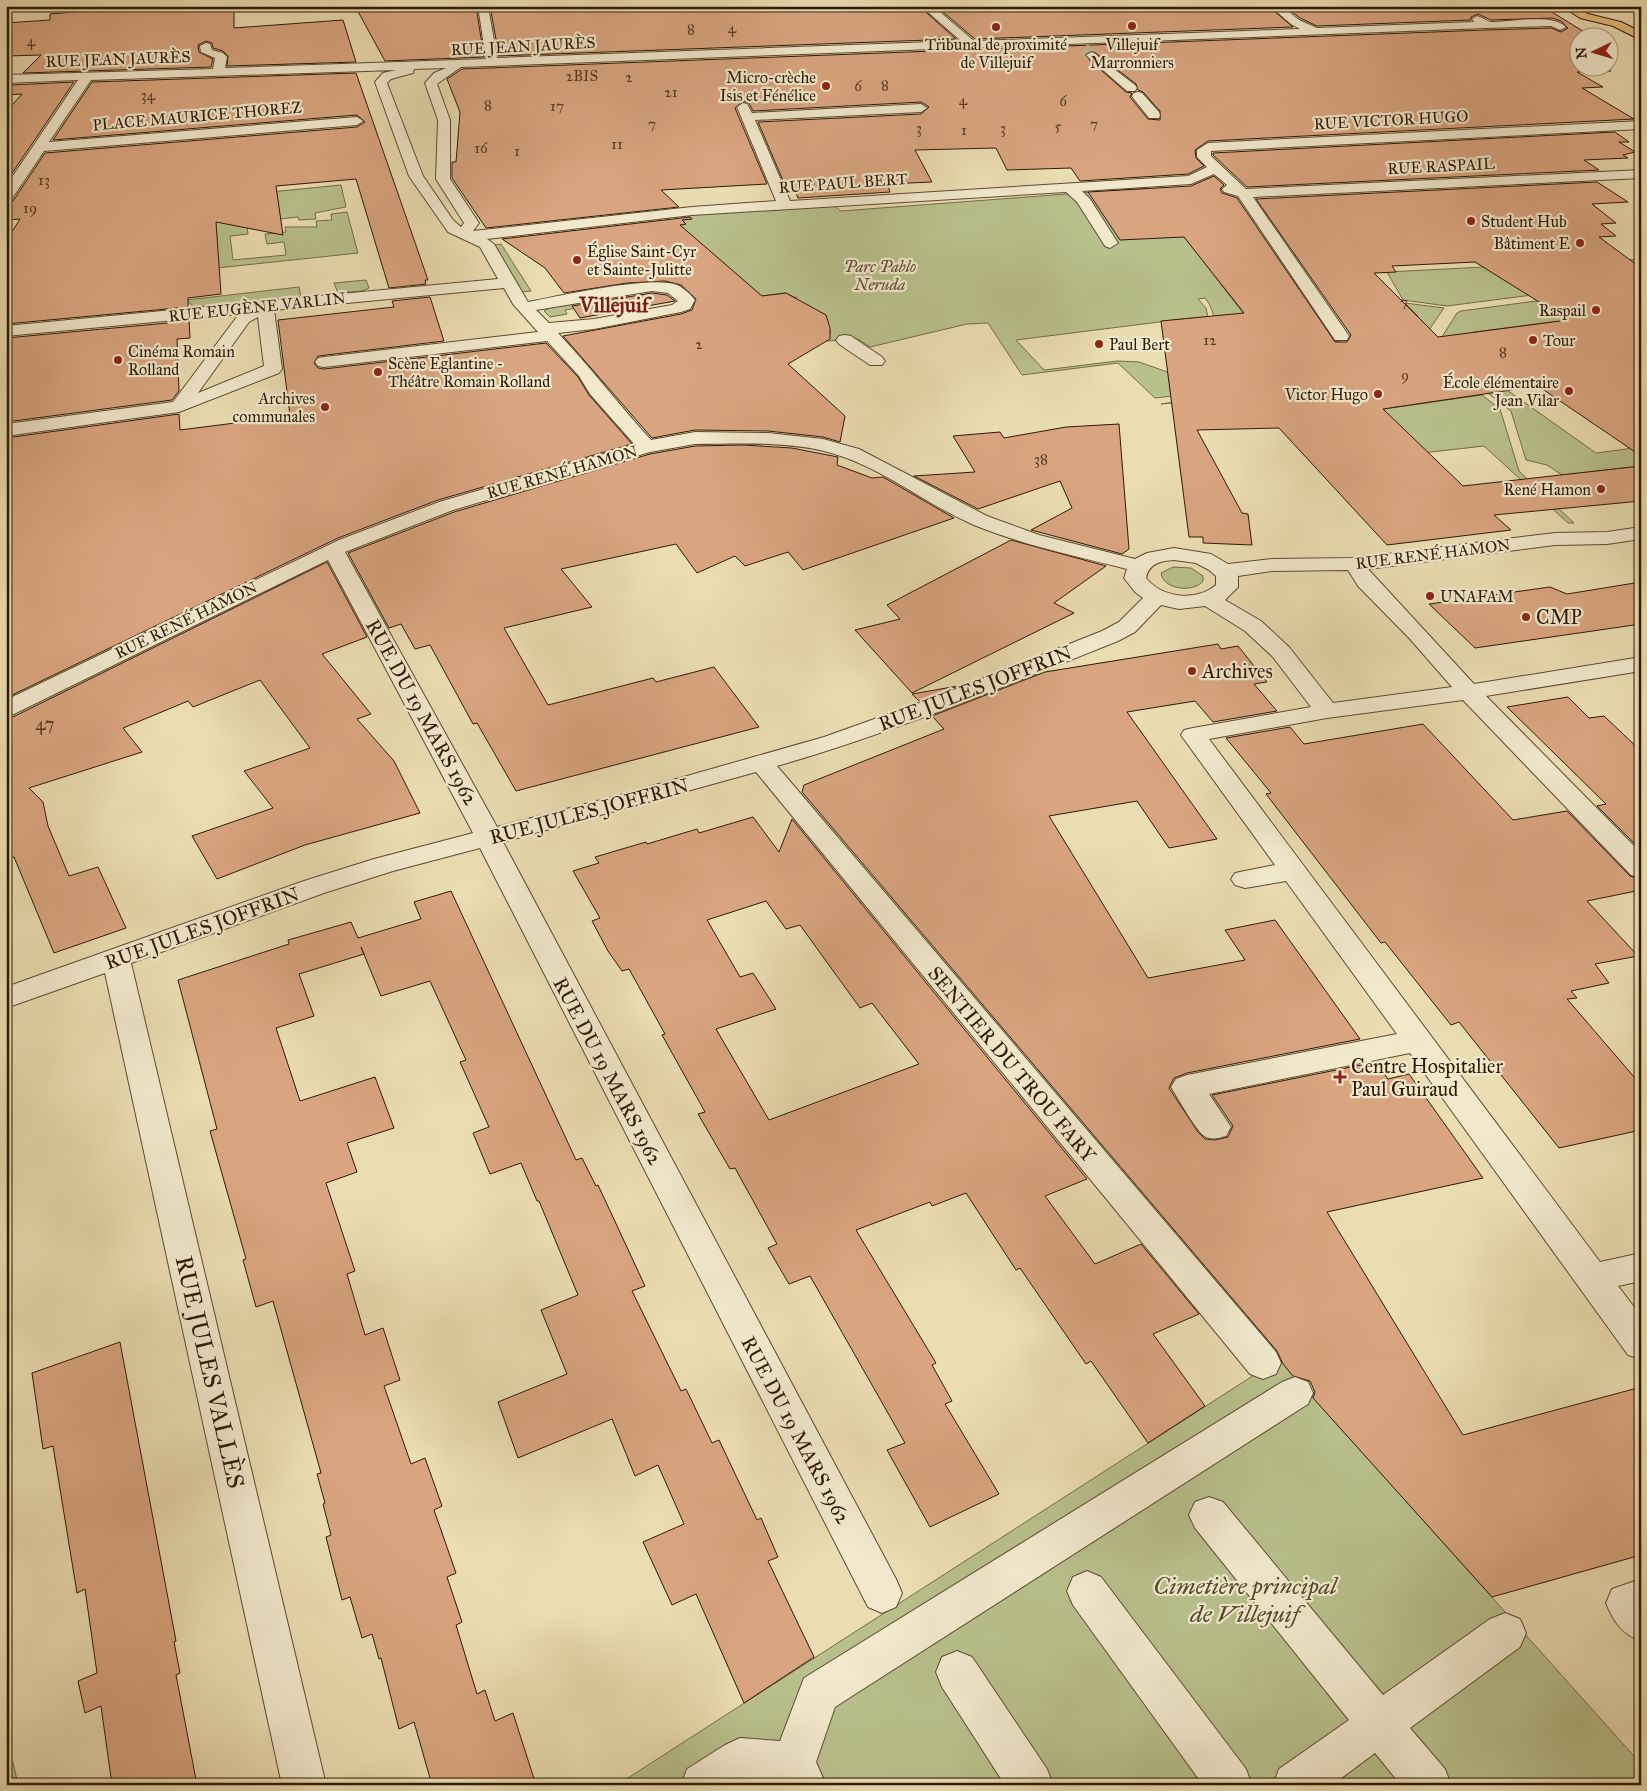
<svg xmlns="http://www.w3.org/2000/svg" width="1647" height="1791" font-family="'IM FELL Great Primer',serif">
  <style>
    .green { fill: #b8c08c; stroke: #736c49 }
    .building { fill: #d9a580; stroke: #2e1906; fill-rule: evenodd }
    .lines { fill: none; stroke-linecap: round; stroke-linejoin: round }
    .minor-tunnel { stroke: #c5b690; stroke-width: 12; stroke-dasharray: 12 6; stroke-linecap: butt }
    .minor-casing { stroke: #5d4a31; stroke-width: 2 }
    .major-casing { stroke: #2e1906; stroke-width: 2 }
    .minor { fill: #f2e9cd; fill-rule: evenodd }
    .major { fill: #e6be79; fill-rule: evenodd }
    .poi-dot { fill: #8f2418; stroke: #f2e9cd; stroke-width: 2 }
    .labels { text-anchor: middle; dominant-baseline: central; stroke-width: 4.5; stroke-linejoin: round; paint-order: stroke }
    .far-number-label { font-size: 15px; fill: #593c24 }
    .far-poi-label { font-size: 16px; fill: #2e1906; stroke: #f2e9cd; text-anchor: end }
    .far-street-label { font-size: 16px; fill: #2e1906; stroke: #f2e9cd }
    .far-park-label { font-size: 16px; font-style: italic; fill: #574b2e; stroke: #f2e9cd }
    .number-label { font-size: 18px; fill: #593c24 }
    .poi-label { font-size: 20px; fill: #2e1906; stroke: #f2e9cd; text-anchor: start }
    .street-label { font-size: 20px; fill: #2e1906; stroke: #f2e9cd }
    .far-district-label { font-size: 21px; font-weight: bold; fill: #7a1f14; stroke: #f2e9cd }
    .near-street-label { font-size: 24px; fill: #2e1906; stroke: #f2e9cd }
    .near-park-label { font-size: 24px; font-style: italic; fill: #574b2e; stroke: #f2e9cd }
  </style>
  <rect width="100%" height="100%" fill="#ebddb2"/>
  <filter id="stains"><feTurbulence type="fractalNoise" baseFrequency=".004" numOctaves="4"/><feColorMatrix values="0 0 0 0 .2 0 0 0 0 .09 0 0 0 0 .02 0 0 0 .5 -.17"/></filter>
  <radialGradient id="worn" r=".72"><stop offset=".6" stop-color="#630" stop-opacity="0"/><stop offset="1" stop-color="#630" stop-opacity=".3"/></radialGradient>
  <!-- green -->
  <path class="green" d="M341 185 346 207 315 213 316 219 299 220 298 217 280 219 210 198Z
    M1147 188 1266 343 1345 340C1310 348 1247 355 1220 328 1212 319 1214 308 1205 298L1198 299 1206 308 1209 322 1227 342H1221L1191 318 1016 340 1044 370 1117 361 1139 362 1193 381 1233 389 1155 398 1118 363 1022 375 988 323 967 324 870 347 858 339 827 341 821 337 823 336 822 334 831 332 819 315 803 318 782 302 797 298 785 293 761 296 705 247 676 251 665 242 681 239 667 227 686 224 682 220 692 219 686 214 832 204 841 211Z
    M212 212 247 226 248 234 230 236 233 260 286 255 284 242 267 244 265 234 286 232 285 227H317L316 221 332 220 331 214 347 212 358 253 217 268Z
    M501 244 531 291 522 292 495 245Z
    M1641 259V281L1447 306 1403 300 1387 272Z
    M366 280 369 288 362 291 338 293 334 283Z
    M299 287 301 297 194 307 186 300Z
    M626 294 630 299 565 310 567 314 550 317 544 311 549 308Z
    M1536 301 1576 325 1608 359 1551 322 1475 332 1440 340 1457 313 1461 311Z
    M1405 303 1444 308 1414 352 1418 316Z
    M1497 383 1596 453 1641 447V466L1562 475 1547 465 1526 460 1511 411 1480 387Z
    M1305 384 1309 386 1279 391 1313 419 1482 395 1500 409 1519 471 1574 523H1568L1484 446 1396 456 1359 419 1281 427 1257 394 1161 404 1175 402 1171 398Z
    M1173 567 1191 568 1203 576V581C1194 593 1163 590 1161 573Z
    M1279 1359 1641 1764V1785H617Z
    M6 1730 18 1785H6Z"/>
  <!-- building -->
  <path class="building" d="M141 6H234V28L343 20 356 62 227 66 228 56 223 51 213 48 212 43 206 41 198 45 199 52 213 59 211 67 23 73 41 55 6 56V23L50 20V14Z
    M355 6H476L484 57 385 61Z
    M490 6H632V9H642L700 6H919L956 39 499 56Z
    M936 6H1268L1293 27 975 39Z
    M1285 6H1542L1594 38H1580V68H1604L1611 71 1577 72 1603 87 1582 88 1634 119 1208 141 1195 150 1196 158 1204 166 1188 174 1080 181 1071 168 1007 170 996 148 915 150 932 182 887 184 890 192 798 198 792 183H784L758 122 921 114 929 107 921 102 753 111 749 103 743 101 735 108 767 184 661 190 679 207 486 228 452 178V162H456L460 112 447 79 462 69 1486 30 1551 28 1561 32 1568 28 1561 21 1552 18 1491 20 1478 14 1471 17V20L1317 26 1300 18ZM1093 51 1136 84 1138 90 1143 92 1160 111V120L1148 119 1130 97 1132 93 1126 92 1085 56V53Z
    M356 73 428 280H425L426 284 389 288 356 179 276 186 283 235 216 222 221 294 188 298V307L6 324V241L20 219 6 220V203L13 201 45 153 357 127 365 122 357 115 53 140 92 82Z
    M74 82 6 182V112L22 94 6 95V90L12 85Z
    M1615 132 1629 142H1619L1635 152 1623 155 1628 158 1584 160 1599 170 1247 187 1213 155V153Z
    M1214 176 1224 185 1220 189 1222 193 1237 198 1335 342H1347L1351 335 1256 199 1597 182 1628 202 1592 204 1616 223 1601 224 1616 236 1599 237 1641 268V456L1538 386 1383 409 1463 486 1641 466V501L1494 515 1511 530 1387 545 1279 428 1197 430 1242 513 1248 514 1252 545 1203 543V537H1189L1161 321 1244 313 1184 237 1120 240 1088 192 1191 186ZM1475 262 1568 320 1438 337 1374 273 1396 272 1392 266Z
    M690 217 692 219 682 220 686 224 680 225 762 296 786 293 826 315 830 328V339L788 364 845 416 840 442 823 437 768 431 695 430 652 438 563 336 681 314 692 310 696 299 681 285 665 281 627 283 564 293 545 268 502 239Z
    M652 293 667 295 675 301 580 318 572 306Z
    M430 297 444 341 318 356 314 363 318 368 324 369 546 343 578 377 589 395 632 444 438 500 338 538 6 698V438L179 414 180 430 290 416 278 320 394 307 392 301Z
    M189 321 190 338 177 339 179 391 172 400 6 422V338Z
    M1119 424 1129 549 1122 554 1031 530 1072 508 1060 481 978 509 914 476 975 472 953 436 1000 432 1004 438 1066 427Z
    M743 445 792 448 838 457 837 465 872 478 883 477 954 518 803 570 788 552 745 566 735 556 697 573 676 544 561 569 592 607 504 628 548 705 653 678 656 682 714 667 759 727 516 791 477 723 473 724 430 645 415 649 401 624 389 628 348 553 454 512 650 454 695 446Z
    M1011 540 1106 566 1054 603 1074 613 912 693 855 630 900 619 887 605Z
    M327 562 367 637 322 654 371 714 357 719 394 761 420 813 305 845 217 879 192 836 273 808 244 771 310 748 260 680 193 707 188 701 123 728 142 752 29 788 43 802 48 826 69 876 98 867 126 928 54 953 14 857 6 859V718L15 716Z
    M1641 582V624L1475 648 1429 604 1550 587 1567 594Z
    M1218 644 1221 649 1238 646 1267 682 1254 684 1277 711 1213 722 1195 701 1127 712 1217 839 1169 848 1137 801 1049 816 1148 978 1245 960 1225 930 1275 920 1360 1039 1187 1073 1174 1078 1169 1088 1198 1132 1205 1139 1215 1140 1228 1137 1233 1126 1212 1095 1376 1062 1388 1079 1409 1074 1483 1178 1327 1212 1463 1435 1641 1387V1555L1492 1597 1313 1398 1315 1392 1310 1381 1293 1376 1283 1364 1277 1351 802 792 804 785 944 729 932 716 1045 672Z
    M958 686 919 701 912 694Z
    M1568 697 1589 718 1604 716 1641 751V850L1597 806 1606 804 1507 707Z
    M1423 724 1513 820 1567 811 1630 876 1641 880V890L1587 901 1638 956 1595 964 1609 983 1571 991 1577 998 1567 999 1641 1085V1130L1559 1148 1459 1022 1451 1025 1385 942 1381 943 1266 794 1271 793 1226 738 1290 727 1304 744Z
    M753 817 779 852 792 819 1087 1179 1045 1196 1095 1264 1141 1244 1199 1314 1153 1334 1205 1406 1148 1443 1091 1361 1086 1364 1020 1268 1016 1270 966 1193 932 1206 930 1202 856 1230 936 1363 932 1365 952 1401 945 1404 999 1494 930 1527 887 1450 905 1443 810 1276 789 1284 768 1248 777 1244 735 1168 730 1169 698 1114 705 1112 662 1035 665 1034 629 969 622 971 608 951 592 921 600 918 573 871 599 863 595 857 646 842 647 844 697 829 699 833ZM766 901 786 929 800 925 860 1008 872 1003 919 1064 769 1120 716 1029 776 1009 753 973 740 977 707 920Z
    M451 891 576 1160 582 1158 596 1186 598 1185 645 1286 632 1291 681 1391 686 1389 712 1443 719 1440 757 1520 761 1518 778 1557 768 1561 814 1657 744 1703 696 1594 672 1605 643 1542 684 1524 658 1465 635 1476 612 1419 518 1458 498 1402 567 1374 541 1310 578 1295 539 1201H537L521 1163 490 1174 473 1133 489 1127 460 1062 466 1060 430 981 381 996 361 947 364 954 299 974 314 1016 276 1028 300 1101 375 1077 394 1128 347 1143 357 1172 326 1183 355 1271 347 1274 365 1335 383 1328 400 1380 384 1386 411 1464 425 1458 442 1506 434 1510 456 1573 447 1577 462 1622 456 1625 477 1694 485 1690 495 1721 513 1713 536 1785H432L414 1722 399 1729 381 1658 379 1659 372 1634 362 1638 350 1597 342 1600 326 1537 331 1535 323 1504 325 1503 317 1474 321 1473 273 1301 256 1307 243 1260 246 1259 210 1131 217 1129 178 980 289 944 288 940 351 922 358 938 421 919 414 902Z
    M120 1342 176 1641 174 1642 180 1673 176 1675 197 1785H112L101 1706 85 1713 78 1681 97 1673 85 1589 77 1593 53 1446 43 1449 32 1373Z"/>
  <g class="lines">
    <!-- minor-tunnel -->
    <path class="minor-tunnel" d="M1084 49 1092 55"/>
    <!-- minor casing -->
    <g class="minor-casing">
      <path id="minor" d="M478 6H488L497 58 961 41 921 6H933L974 41 1300 29 1291 24 1270 6H1282L1299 20 1317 28 1474 22 1472 19 1477 16C1482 17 1486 21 1491 22 1510 22 1553 13 1566 27L1560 30 1551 26 1486 28 461 67 437 84 450 120V179L479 223 473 231 692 207 776 201 737 107 743 103 747 104 752 113 921 104 927 108 921 112 755 120 790 201 1188 176 1207 167 1197 157V150L1208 143 1641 121V129L1211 151V156L1246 189 1641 170V178L1253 197 1349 336 1347 340H1335L1238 196 1224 192 1222 189 1227 185 1214 174 1191 184 1082 191 1090 199 1118 243 1110 248 1105 246 1077 202 1066 192 692 215 487 239 494 244 528 302C560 296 652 275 677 285 684 288 691 295 695 300L690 309 681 312 594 329 558 333C591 368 619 405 651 440L695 432 768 433 823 439 859 449 987 516 1039 535 1135 559 1147 553 1174 548 1211 554 1228 564 1272 559 1354 558 1555 533 1607 532 1641 527V539L1607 544 1555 545 1368 569 1474 684 1641 657V671L1486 696 1641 853V878L1631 875 1463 700 1327 718 1209 739 1600 1262 1641 1253V1281L1618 1286 1641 1316V1359L1628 1355 1410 1053 1209 1094 1231 1127 1226 1136C1219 1138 1210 1141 1203 1135 1194 1127 1178 1098 1171 1087L1176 1079 1187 1075 1397 1034 1286 881 1245 888 1235 885 1231 879 1235 873 1275 865 1181 735 1184 730 1193 728 1311 707 1273 657 1245 631 1205 606 1179 609 1161 605 1135 632 1118 641C1005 686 894 732 777 766L1276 1352 1281 1363 1276 1374 1263 1379 1250 1374 756 772 503 842 896 1579 902 1593 896 1607 882 1613 868 1607 480 848 393 871 324 893 131 963 326 1785H282L105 973 6 1008V987L304 881 374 859 473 833 328 560 14 714 6 716V700L339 540 439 502 635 445 590 394 579 376 547 341 324 367 318 366 315 362 318 358 324 357 538 332 513 304 504 288 274 310 282 369 279 373 179 412 6 436V424L173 402 239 314 6 336V326L498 279 480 247 448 232 409 176 375 82 383 73 396 70 91 80 49 142 357 117 363 121 357 125 44 151 11 200 6 201V186L78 80 6 83V75L213 69 215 58 201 52 200 46 206 43 210 44 212 50 223 53 227 57 225 68 486 59ZM446 68 434 73 425 83 438 120 436 179 464 223 461 227 453 220 423 176 387 83 391 79 413 73 414 69ZM652 291 668 293 678 301 672 305 594 319 549 323 536 310ZM258 317 264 366 198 393 249 322ZM695 444C737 444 783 441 824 451 878 464 923 503 974 525 1023 545 1076 556 1127 569L1124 578 1135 592 1143 598 1119 622 1102 631 936 697 824 737 620 795 497 827 345 552 453 510 650 452ZM1174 560 1196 563 1209 570 1216 576V585C1196 602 1162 598 1146 578 1149 563 1161 561 1174 560ZM1348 570 1358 586 1410 639 1452 687 1333 703 1289 647 1261 621 1225 600 1238 587V576L1272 571Z
        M1092 52 1135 85 1137 88 1135 91H1127L1088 57 1086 55Z
        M1138 92 1142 93 1159 112 1160 115 1159 118H1149L1134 99 1132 96 1134 93Z
        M845 335 851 336 882 357 885 361 882 365H870L839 344 836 340 839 336Z
        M1295 1377 1308 1382 1313 1393 1308 1404 835 1707 816 1762 826 1785 745 1782 742 1785H681L687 1769 725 1745 740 1738 780 1741 804 1678 1282 1382Z
        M1209 1497 1223 1502 1383 1695 1490 1619 1505 1613 1520 1619 1526 1633 1520 1647 1410 1728 1445 1769 1451 1785H1401L1375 1753 1332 1785H1273L1279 1769 1349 1720 1195 1528 1189 1515 1195 1502Z
        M1087 1571 1101 1577 1246 1769 1252 1785H1203L1073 1605 1067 1591 1073 1577Z
        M1641 1579V1641C1622 1634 1613 1621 1606 1603L1612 1589Z
        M957 1651 972 1657 1047 1769 1053 1785H1005L942 1687 936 1672 942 1657Z"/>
    </g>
    <!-- major casing -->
    <g class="major-casing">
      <path id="major" d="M1562 6H1575L1588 14 1621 22 1641 32V40L1613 26 1580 18Z"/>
    </g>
    <!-- minor -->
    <use href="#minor" class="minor"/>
    <!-- major -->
    <use href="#major" class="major"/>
  </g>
  <!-- markers -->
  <g class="poi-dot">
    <circle cx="1132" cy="26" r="5"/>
    <circle cx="996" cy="27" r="5"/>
    <circle cx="826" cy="86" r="5"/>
    <circle cx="1471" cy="221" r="5"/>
    <circle cx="1580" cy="243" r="5"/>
    <circle cx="577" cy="260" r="5"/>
    <circle cx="1596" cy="310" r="5"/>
    <circle cx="1533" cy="340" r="5"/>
    <circle cx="1099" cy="344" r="5"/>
    <circle cx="118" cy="360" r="5"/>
    <circle cx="378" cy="372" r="5"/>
    <circle cx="1569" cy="391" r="5"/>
    <circle cx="1378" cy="394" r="5"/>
    <circle cx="325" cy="407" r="5"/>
    <circle cx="1601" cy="489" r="5"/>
    <circle cx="1430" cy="596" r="5"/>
    <circle cx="1526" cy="617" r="5"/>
    <circle cx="1192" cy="671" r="5"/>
    <path d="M1337.5 1069.5h5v5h5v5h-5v5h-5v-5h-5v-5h5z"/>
  </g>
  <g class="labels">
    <!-- far-number labels -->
    <g class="far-number-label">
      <text x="732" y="28">4</text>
      <text x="691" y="29">8</text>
      <text x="31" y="41">4</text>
      <text x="582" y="76">2BIS</text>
      <text x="629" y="77">2</text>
      <text x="885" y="85">8</text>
      <text x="858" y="86">6</text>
      <text x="671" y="92">21</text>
      <text x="148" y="95">34</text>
      <text x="963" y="100">4</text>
      <text x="1063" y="101">6</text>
      <text x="488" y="105">8</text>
      <text x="557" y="106">17</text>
      <text x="652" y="124">7</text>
      <text x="1094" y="124">7</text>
      <text x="1058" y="126">5</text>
      <text x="919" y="128">3</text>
      <text x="1003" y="128">3</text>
      <text x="964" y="130">1</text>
      <text x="617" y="144">11</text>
      <text x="481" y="148">16</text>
      <text x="517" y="151">1</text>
      <text x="44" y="180">13</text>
      <text x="30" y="208">19</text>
      <text x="1404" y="302">7</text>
      <text x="1210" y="340">12</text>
      <text x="699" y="344">2</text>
      <text x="1503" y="352">8</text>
      <text x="1405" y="375">9</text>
      <text x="1041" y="459">38</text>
    </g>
    <!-- far-poi labels -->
    <g class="far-poi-label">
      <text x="996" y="44" text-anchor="middle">Tribunal de proximité<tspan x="996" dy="18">de Villejuif</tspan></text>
      <text x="1132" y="44" text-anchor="middle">Villejuif<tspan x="1132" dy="18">Marronniers</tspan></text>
      <text x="816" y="77">Micro-crèche<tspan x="816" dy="18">Isis et Fénélice</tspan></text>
      <text x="1481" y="221" text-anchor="start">Student Hub</text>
      <text x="1570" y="243">Bâtiment E</text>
      <text x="587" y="251" text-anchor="start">Église Saint-Cyr<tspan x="587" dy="18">et Sainte-Julitte</tspan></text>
      <text x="1586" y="310">Raspail</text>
      <text x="1543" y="340" text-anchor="start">Tour</text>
      <text x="1109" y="344" text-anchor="start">Paul Bert</text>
      <text x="128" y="351" text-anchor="start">Cinéma Romain<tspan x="128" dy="18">Rolland</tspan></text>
      <text x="388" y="363" text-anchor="start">Scène Eglantine -<tspan x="388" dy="18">Théâtre Romain Rolland</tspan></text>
      <text x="1559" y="382">École élémentaire<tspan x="1559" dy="18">Jean Vilar</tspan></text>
      <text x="1368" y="394">Victor Hugo</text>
      <text x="315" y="398">Archives<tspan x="315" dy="18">communales</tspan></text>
      <text x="1591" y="489">René Hamon</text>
      <text x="1440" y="596" text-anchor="start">UNAFAM</text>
    </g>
    <!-- far-street labels -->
    <g class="far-street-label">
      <text transform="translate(523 46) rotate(-3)">RUE JEAN JAURÈS</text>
      <text transform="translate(118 59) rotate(-2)">RUE JEAN JAURÈS</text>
      <text transform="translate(197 116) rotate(-5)">PLACE MAURICE THOREZ</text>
      <text transform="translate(1391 120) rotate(-3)">RUE VICTOR HUGO</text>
      <text transform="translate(1441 166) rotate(-3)">RUE RASPAIL</text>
      <text transform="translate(843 183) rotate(-4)">RUE PAUL BERT</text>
      <text transform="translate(257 307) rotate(-6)">RUE EUGÈNE VARLIN</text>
      <text transform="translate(562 472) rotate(-16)">RUE RENÉ HAMON</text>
      <text transform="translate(1433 554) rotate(-7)">RUE RENÉ HAMON</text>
      <text transform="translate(186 620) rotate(-26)">RUE RENÉ HAMON</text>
    </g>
    <!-- far-park labels -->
    <g class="far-park-label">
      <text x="880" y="266">Parc Pablo<tspan x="880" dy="18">Neruda</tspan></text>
    </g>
    <!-- number labels -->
    <g class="number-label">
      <text x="45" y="724">47</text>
    </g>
    <!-- poi labels -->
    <g class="poi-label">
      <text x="1536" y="617">CMP</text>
      <text x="1202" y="671">Archives</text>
      <text x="1351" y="1066">Centre Hospitalier<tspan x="1351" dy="23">Paul Guiraud</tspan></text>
    </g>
    <!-- street labels -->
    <g class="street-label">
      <text transform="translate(975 688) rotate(-21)">RUE JULES JOFFRIN</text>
      <text transform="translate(422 712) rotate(61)">RUE DU 19 MARS 1962</text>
      <text transform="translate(589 811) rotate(-15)">RUE JULES JOFFRIN</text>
      <text transform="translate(202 928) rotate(-20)">RUE JULES JOFFRIN</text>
      <text transform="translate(1012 1064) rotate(50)">SENTIER DU TROU FARY</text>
      <text transform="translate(608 1071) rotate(62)">RUE DU 19 MARS 1962</text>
      <text transform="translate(796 1430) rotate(62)">RUE DU 19 MARS 1962</text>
    </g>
    <!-- far-district labels -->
    <g class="far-district-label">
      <text x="614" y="305">Villejuif</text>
    </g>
    <!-- near-street labels -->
    <g class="near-street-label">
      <text transform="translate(210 1372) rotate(77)">RUE JULES VALLÈS</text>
    </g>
    <!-- near-park labels -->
    <g class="near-park-label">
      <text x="1245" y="1586">Cimetière principal<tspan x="1245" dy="28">de Villejuif</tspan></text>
    </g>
  </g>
  <!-- margin -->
  <rect width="1647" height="1791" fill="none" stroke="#ebddb2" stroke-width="25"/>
  <rect x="8" y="8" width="1632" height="1776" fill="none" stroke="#2e1906" stroke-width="2.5"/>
  <rect x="12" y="12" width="1622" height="1766" fill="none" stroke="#2e1906"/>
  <!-- north arrow -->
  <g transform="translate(1594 52) rotate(265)"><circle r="24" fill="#f2e9cd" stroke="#a4967d"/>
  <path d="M0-4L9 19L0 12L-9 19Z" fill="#8f2418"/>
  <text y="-8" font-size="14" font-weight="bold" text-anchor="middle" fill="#2e1906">N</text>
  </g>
  <rect width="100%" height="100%" filter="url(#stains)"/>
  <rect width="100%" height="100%" fill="url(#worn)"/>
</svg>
